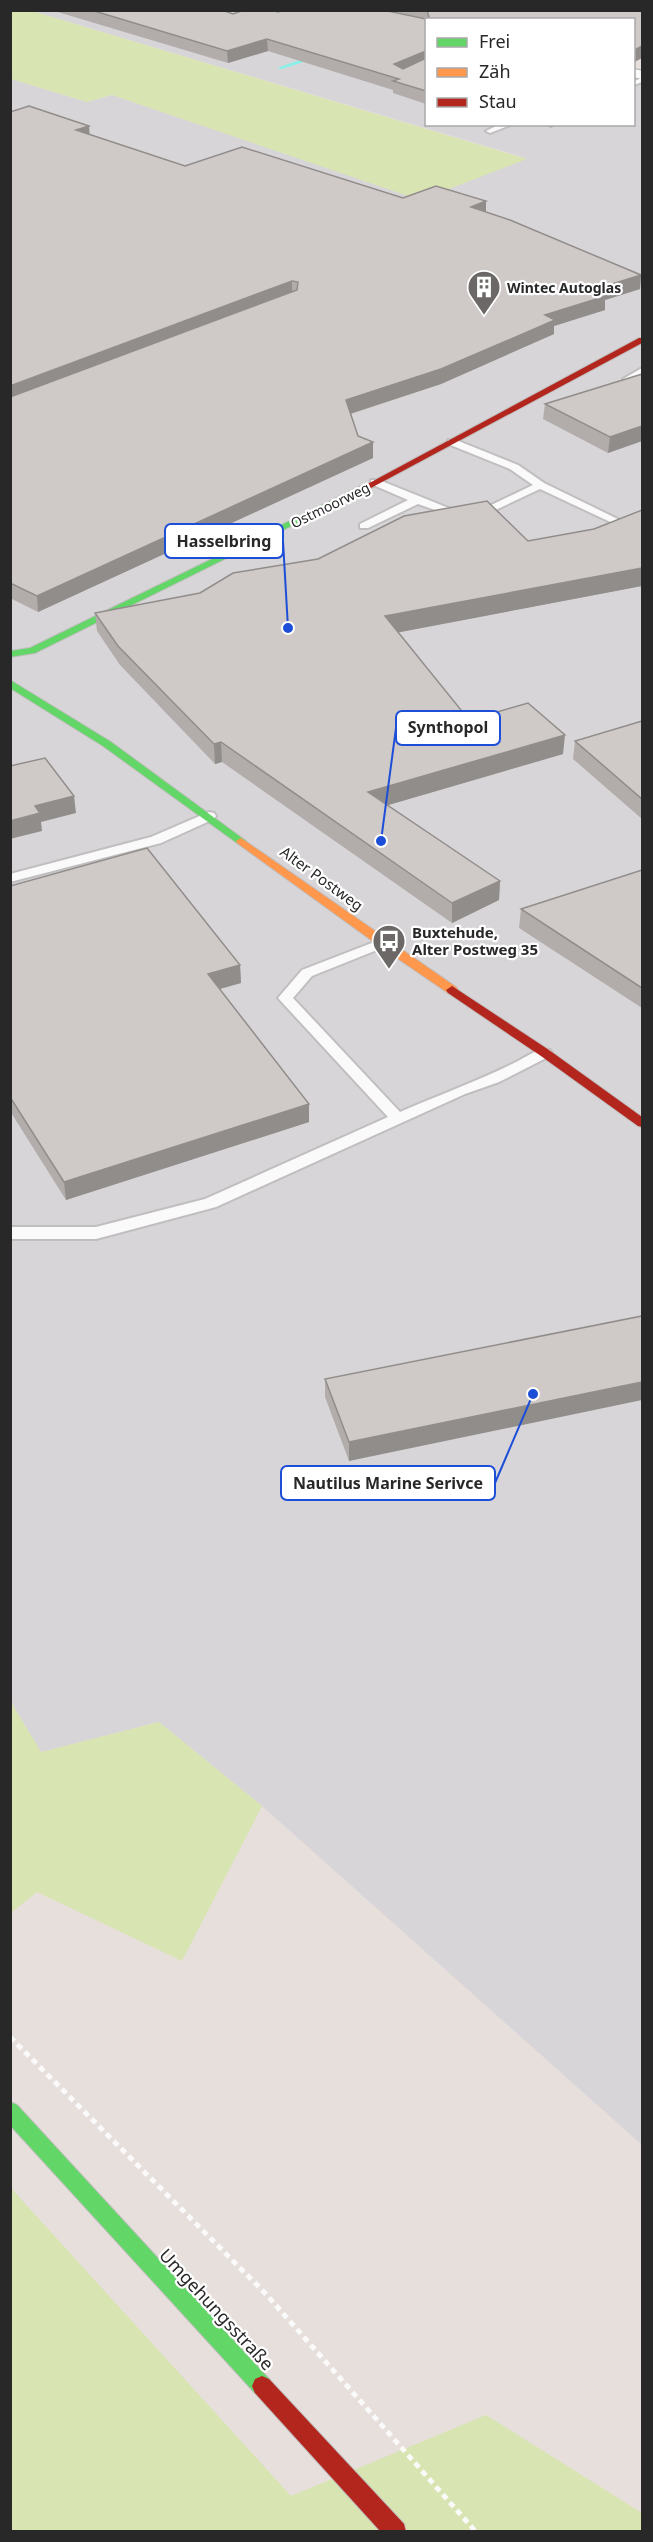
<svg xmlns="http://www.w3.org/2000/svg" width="653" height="2542" font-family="'Noto Sans',sans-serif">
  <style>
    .industrial { fill: #d8d5d9 }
    .green { fill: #d8e4b1 }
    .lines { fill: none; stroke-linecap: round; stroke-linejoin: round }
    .stream { fill: #88f0e8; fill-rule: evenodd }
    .lane-casing { stroke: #c0bebe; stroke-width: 4 }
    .street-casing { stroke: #c0bebe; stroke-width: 3 }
    .fast-casing { stroke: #c0bebe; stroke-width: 2 }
    .slow-casing { stroke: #c0bebe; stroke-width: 2 }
    .jam-casing { stroke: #c0bebe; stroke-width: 2 }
    .path { stroke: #fbfafa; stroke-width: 5; stroke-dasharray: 6 4.5; stroke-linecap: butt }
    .lane { fill: #fbfafa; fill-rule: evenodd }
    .street { fill: #fbfafa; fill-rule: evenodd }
    .fast { fill: #63d668; fill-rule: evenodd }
    .slow { fill: #ff974d; fill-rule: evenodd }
    .jam { fill: #b3261e; fill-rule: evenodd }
    .wall { fill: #b2adab }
    .shaded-wall { fill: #918d8b }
    .building { fill: #cfc9c7; stroke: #918d8b; stroke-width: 1.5 }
    .labels { text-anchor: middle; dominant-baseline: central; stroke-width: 4.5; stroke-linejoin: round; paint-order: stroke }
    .far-poi-label { font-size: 14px; font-weight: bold; fill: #282828; stroke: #fff; text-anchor: start }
    .far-street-label { font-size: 14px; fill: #282828; stroke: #fff }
    .street-label { font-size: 15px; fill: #282828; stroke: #fff }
    .poi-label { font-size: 15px; font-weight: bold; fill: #282828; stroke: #fff; text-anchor: start }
    .near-street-label { font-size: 18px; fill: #282828; stroke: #fff }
    .leader { fill: none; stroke: #1d4ed8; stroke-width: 2 }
    .callout-dot { fill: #1d4ed8; stroke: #fff; stroke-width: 2 }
    .callout { fill: #fff; stroke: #1d4ed8; stroke-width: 2 }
    .callout-label { font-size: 16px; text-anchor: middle; font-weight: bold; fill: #282828 }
  </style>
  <rect width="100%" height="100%" fill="#e7dfdc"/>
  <!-- industrial -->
  <path class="industrial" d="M32 11H282L392 34 426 35V124H634V81L642 84V2145L262 1806 159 1722 41 1752 11 1702V79L87 102 112 95 526 158Z"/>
  <!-- green -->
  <path class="green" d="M10 11H32L527 159 420 200 112 95 87 102 11 79Z
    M11 1702 41 1752 159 1722 262 1806 182 1961 37 1892 11 1913Z
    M10 2187 291 2496 486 2415 642 2513V2531H11Z"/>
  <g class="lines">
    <!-- stream -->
    <path class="stream" d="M317 54 319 57 282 69 277 68Z"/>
    <!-- lane casing -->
    <g class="lane-casing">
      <path id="lane" d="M642 78V82L634 85V81Z
        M500 124H513L490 133 486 131Z
        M642 368V375L628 382 623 379Z
        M448 440H456L518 465 544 483 630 525 629 527H621L540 489 487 514 455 517 418 504 368 528H360V524L408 500 371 484V480H379L456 511 485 508 533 485 510 469 448 444Z
        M209 812 214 813 216 816 214 819 161 843 10 882V874L151 837Z
        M382 939 387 940 389 943 387 946 312 976 293 998 400 1112C439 1095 478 1081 516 1062 526 1057 539 1047 550 1050L552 1053 550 1056 499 1082 465 1094 216 1207 96 1239H10V1227H96L205 1199 388 1117 278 998 302 970Z"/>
    </g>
    <!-- street casing -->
    <g class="street-casing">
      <path id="street" d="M634 69 642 71V79L634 77Z"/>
    </g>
    <!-- fast casing -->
    <g class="fast-casing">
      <path id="fast" d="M363 485 370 487 35 653 10 657V651L30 648Z
        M10 680 111 742 246 841 241 844 237 843 103 746 10 688Z
        M10 2102 17 2105 269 2379 272 2386 269 2393 262 2396 255 2393 10 2125Z"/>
    </g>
    <!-- slow casing -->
    <g class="slow-casing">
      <path id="slow" d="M241 838 456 987 458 990 456 993H448L378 945 237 843 236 841Z"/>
    </g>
    <!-- jam casing -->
    <g class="jam-casing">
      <path id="jam" d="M639 338H642V343L369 489 362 487Z
        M452 986 549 1050 642 1117V1127L638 1126 541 1056 448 993 446 990Z
        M262 2376 269 2379 404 2524 406 2532H381L255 2393 252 2386 255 2379Z"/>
    </g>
    <!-- path -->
    <path class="path" d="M10 2037 265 2293 476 2532"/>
    <!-- lane -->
    <use href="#lane" class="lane"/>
    <!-- street -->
    <use href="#street" class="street"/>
    <!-- fast -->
    <use href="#fast" class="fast"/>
    <!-- slow -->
    <use href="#slow" class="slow"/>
    <!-- jam -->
    <use href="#jam" class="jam"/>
  </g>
  <!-- wall -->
  <path class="wall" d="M51 10H222L233 14 278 12 426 19 388 10H642L426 20V104L393 93V90L268 51 228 63Z
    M10 112 89 134 185 166 403 198 486 212 641 275 640 289 605 300V310L554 326V334L441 384 351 414 358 436 373 458 38 612 10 598Z
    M539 124H554L552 128Z
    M642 374V441L608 453 543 419 545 404Z
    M642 510V586L398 632 469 720 563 754 388 805 500 881 499 900 452 923 222 762 215 764 120 665 97 631 95 613 528 541 594 529Z
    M642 721V819L573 759 575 741Z
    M642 870V1008L519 928 521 909Z
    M10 886 240 965 241 983 219 989 309 1122 66 1200 10 1111Z
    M642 1316 349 1461 325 1397V1379Z"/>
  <!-- shaded-wall -->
  <path class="shaded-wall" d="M267 39 268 51 228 63 227 51Z
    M642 46V58L633 63V51Z
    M426 51V63L394 76V64Z
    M89 126 90 139 76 130Z
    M486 201V215L471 207Z
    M641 275 640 289 605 300V310L554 326V334L441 384 346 415V400L545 315 593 290Z
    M292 281V295L10 402V386Z
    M642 426V441L608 453 610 437Z
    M373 442V458L38 612 37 596Z
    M642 568V586L385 635V616Z
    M565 735 563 754 368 811V792Z
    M221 742 222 762 215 764 214 744Z
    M74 796 76 813 41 822 42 831 10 839V821L35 806Z
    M500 881 499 900 452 923V903Z
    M240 965 241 983 209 992 208 974Z
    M309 1104V1122L66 1200 64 1182Z
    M642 1382V1400L349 1461V1442Z"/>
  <!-- building -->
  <path class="building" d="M91 10H222L233 14 244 10H272L278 12 283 10H383L426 19 429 17 427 10H642V46L633 51V20H426V51L394 64 403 69 426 58V91L393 81 399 79 267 39 227 51Z
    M29 106 89 126 76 130 185 166 242 147 403 198 436 186 486 201 471 207 510 220 641 275 593 290 606 296 545 315 555 320 441 369 346 400 358 436 373 442 37 596 10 583V397L297 290 298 282 292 281 10 386V112Z
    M642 374V426L610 437 545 404Z
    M487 501 528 541 594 529 642 510V568L385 616 469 720 528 703 565 735 368 792 500 881 452 903 221 742 214 744 118 646 95 613 200 593 233 573 318 559 404 516Z
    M642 721V799L575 741Z
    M45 758 74 796 35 806 40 813 10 821V766Z
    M147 848 240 965 208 974 309 1104 64 1182 10 1097V886Z
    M642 870V988L521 909Z
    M642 1316V1382L349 1442 325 1379Z"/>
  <!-- icons -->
  <defs>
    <g id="building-pin" transform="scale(1.725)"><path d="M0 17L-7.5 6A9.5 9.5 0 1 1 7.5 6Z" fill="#6b6867" stroke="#fff"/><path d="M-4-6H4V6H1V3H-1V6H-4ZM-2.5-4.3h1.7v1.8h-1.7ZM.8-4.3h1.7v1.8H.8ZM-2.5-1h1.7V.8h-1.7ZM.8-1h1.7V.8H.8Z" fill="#fff"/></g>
    <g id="bus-pin" transform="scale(1.725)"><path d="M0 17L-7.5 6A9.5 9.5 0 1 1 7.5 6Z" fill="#6b6867" stroke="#fff"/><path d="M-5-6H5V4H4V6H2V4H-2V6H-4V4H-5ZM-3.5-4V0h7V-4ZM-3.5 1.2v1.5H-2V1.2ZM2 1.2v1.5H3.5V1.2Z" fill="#fff"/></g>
  </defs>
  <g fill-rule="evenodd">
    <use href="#building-pin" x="484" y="287"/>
    <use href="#bus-pin" x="389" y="941"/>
  </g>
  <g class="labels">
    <!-- far-poi labels -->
    <g class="far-poi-label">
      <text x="507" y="287">Wintec Autoglas</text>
    </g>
    <!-- far-street labels -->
    <g class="far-street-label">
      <text transform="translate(330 505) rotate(-26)">Ostmoorweg</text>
    </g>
    <!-- street labels -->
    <g class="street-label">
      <text transform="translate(322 878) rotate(36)">Alter Postweg</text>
    </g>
    <!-- poi labels -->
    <g class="poi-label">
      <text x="412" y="932">Buxtehude,<tspan x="412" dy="17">Alter Postweg 35</tspan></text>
    </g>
    <!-- near-street labels -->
    <g class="near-street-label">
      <text transform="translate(217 2309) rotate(47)">Umgehungsstraße</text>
    </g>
  </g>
  <!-- callouts -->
  <path class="leader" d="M288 628L283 541M381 841L396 728M533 1394L495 1483"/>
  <g class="callout-dot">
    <circle cx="288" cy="628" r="6"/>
    <circle cx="381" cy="841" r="6"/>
    <circle cx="533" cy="1394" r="6"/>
  </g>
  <g class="callout">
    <rect x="165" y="524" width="118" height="34" rx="6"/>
    <rect x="396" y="711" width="104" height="34" rx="6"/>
    <rect x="281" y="1466" width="214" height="34" rx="6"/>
  </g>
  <g class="callout-label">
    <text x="224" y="547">Hasselbring</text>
    <text x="448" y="733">Synthopol</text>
    <text x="388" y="1489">Nautilus Marine Serivce</text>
  </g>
  <!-- border -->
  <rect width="653" height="2542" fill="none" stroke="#282828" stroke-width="24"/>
  <!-- legend -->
  <rect x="425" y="18" width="210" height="108" fill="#ffffff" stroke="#a9a9a9" stroke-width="1.5"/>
  <rect x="437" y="38" width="30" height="9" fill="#63d668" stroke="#a9a9a9" stroke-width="1.5"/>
  <text x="479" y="48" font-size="18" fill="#282828">Frei</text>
  <rect x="437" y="68" width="30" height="9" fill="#ff974d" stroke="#a9a9a9" stroke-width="1.5"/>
  <text x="479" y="78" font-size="18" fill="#282828">Zäh</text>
  <rect x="437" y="98" width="30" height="9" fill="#b3261e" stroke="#a9a9a9" stroke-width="1.5"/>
  <text x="479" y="108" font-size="18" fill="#282828">Stau</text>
</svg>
